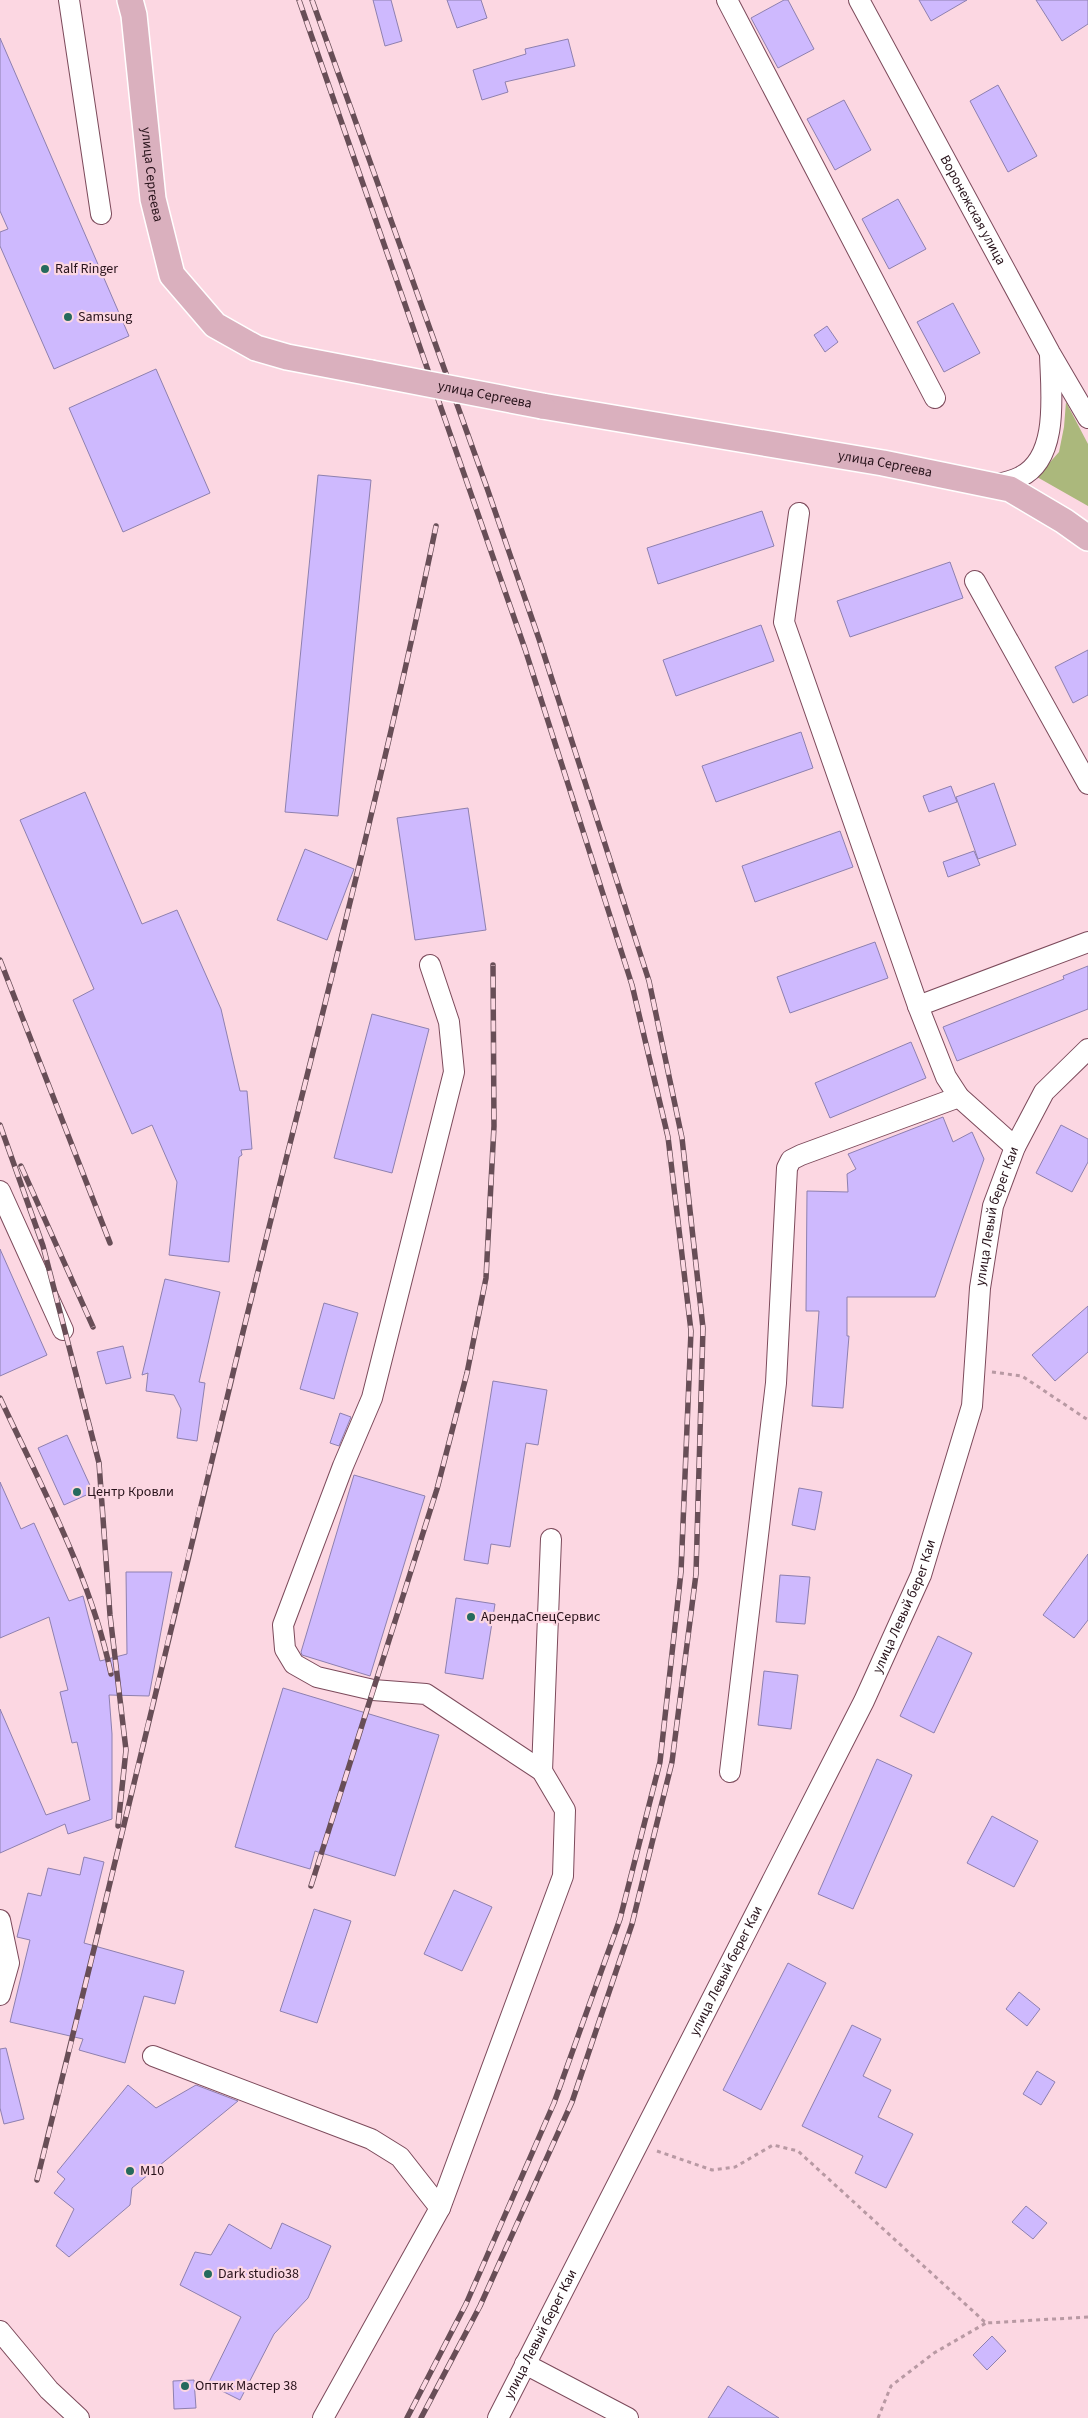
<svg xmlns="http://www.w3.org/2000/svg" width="1088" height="2418" font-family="'Source Sans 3',sans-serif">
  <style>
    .green { fill: #abb87c }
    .building { fill: #ceb9fe; stroke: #8e80af }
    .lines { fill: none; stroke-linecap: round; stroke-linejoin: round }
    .minor-casing { stroke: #7c4a5b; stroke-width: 22 }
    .major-casing { stroke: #fff; stroke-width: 28 }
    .path { stroke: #b899a3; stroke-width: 3; stroke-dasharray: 4 4; stroke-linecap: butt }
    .minor { stroke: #fff; stroke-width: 20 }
    .major { stroke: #dab0be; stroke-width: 25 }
    .rail-casing { stroke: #684e57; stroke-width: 5.5 }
    .rail { stroke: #fcd7e2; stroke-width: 4; stroke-dasharray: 11; stroke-linecap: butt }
    .major-bridge-casing { stroke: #fff; stroke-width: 28; stroke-linecap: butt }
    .major-bridge { stroke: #dab0be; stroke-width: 25 }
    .poi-dot { fill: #256a5d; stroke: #fcd7e2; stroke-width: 2 }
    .labels { text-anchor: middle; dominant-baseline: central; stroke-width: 4.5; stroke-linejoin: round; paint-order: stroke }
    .street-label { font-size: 14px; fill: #27121a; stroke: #fcd7e2 }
    .poi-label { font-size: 14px; fill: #27121a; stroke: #fcd7e2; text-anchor: start }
  </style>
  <rect width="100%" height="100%" fill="#fcd7e2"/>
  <!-- green -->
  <path class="green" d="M1066 402 1088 444V506L1037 477 1059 452 1064 427Z"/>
  <!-- building -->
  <path class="building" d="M373 0H391L402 41 385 46Z
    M447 0H481L487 18 457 28Z
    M784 0H788L814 49 778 68 751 18Z
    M919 0H967L931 21Z
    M1036 0H1088V24L1062 41Z
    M0 38 129 336 54 369 0 246V232L8 229 0 211Z
    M568 39 575 66 505 82 508 92 482 100 473 70 526 54 525 49Z
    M998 85 1037 156 1008 172 970 101Z
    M844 100 871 150 835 170 807 119Z
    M898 199 926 249 889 269 862 219Z
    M953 303 980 353 944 372 917 322Z
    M827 326 838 342 825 352 814 335Z
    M156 369 210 493 123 532 69 408Z
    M318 475 371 480 338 816 285 812Z
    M762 511 774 546 658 584 647 548Z
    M950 562 963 598 850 637 837 601Z
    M761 625 774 661 676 696 663 660Z
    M1088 650V695L1073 703 1055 667Z
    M801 732 813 768 716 802 702 766Z
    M994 783 1016 845 978 859 956 797Z
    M951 786 957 802 929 812 923 796Z
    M85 792 142 924 177 910 221 1009 240 1091H247L252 1149 241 1150 242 1155 239 1157 229 1262 169 1255 177 1182 152 1125 132 1134 73 1000 94 989 20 820Z
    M468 808 486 930 415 940 397 818Z
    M840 831 853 867 755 902 742 866Z
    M305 849 354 869 327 940 277 920Z
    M974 851 980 865 948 877 943 862Z
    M875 942 888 978 790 1013 777 977Z
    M1088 966V1009L957 1061 943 1027 1064 979 1063 976Z
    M372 1014 429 1029 392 1173 334 1158Z
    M911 1042 926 1078 830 1118 815 1083Z
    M943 1117 953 1142 972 1132 984 1159 935 1297H847V1336H849L843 1408 812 1406 819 1311H806L807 1191 848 1192 847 1174 856 1169 848 1154Z
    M1061 1125 1088 1139V1162L1072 1192 1036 1173Z
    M0 1249 47 1355 0 1376Z
    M165 1279 220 1292 199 1382 205 1383 197 1441 177 1438 181 1409 174 1395 146 1391 148 1373 142 1375Z
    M324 1303 358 1313 334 1399 300 1389Z
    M1088 1306V1352L1055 1381 1032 1355Z
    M123 1346 131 1378 106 1384 97 1352Z
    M493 1381 547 1390 538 1445 526 1443 510 1547 491 1544 488 1564 464 1560Z
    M340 1413 351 1417 339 1446 330 1443Z
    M67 1435 93 1492 64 1505 38 1448Z
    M354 1475 425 1496 370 1676 302 1655 301 1652Z
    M0 1482 21 1529 34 1523 69 1601 83 1596 100 1661 127 1654 126 1572H172L149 1696 109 1695 112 1734V1819L68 1834 65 1824 0 1853V1709L46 1815 90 1800 77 1742 72 1743 60 1692 68 1690 49 1617 0 1638Z
    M799 1488 822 1492 815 1530 792 1525Z
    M1088 1554V1620L1074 1638 1043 1615Z
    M780 1575 810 1577 805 1624 776 1622Z
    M456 1598 495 1604 483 1679 445 1673Z
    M938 1636 972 1653 934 1733 900 1716Z
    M764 1671 798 1675 791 1729 758 1725Z
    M283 1688 439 1735 395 1876 315 1851 310 1869 235 1847Z
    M877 1759 912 1775 853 1909 818 1894Z
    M992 1816 1038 1841 1014 1887 967 1863Z
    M84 1857 104 1862 84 1943 184 1971 175 2004 144 1996 125 2063 79 2050 83 2039 10 2022 30 1940 17 1937 28 1893 41 1896 48 1868 80 1875Z
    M454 1890 492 1907 462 1971 424 1954Z
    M314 1909 351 1921 317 2023 280 2011Z
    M788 1963 826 1983 761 2110 723 2090Z
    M1019 1992 1040 2009 1027 2026 1006 2009Z
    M852 2025 881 2039 863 2076 891 2090 878 2117 913 2134 886 2188 855 2173 863 2156 802 2126Z
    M6 2048 24 2119 4 2124 0 2108V2049Z
    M1037 2071 1055 2082 1041 2105 1023 2094Z
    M128 2085 156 2108 196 2085 238 2101 132 2188 130 2205 69 2257 56 2246 74 2209 54 2193 65 2179 57 2172Z
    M1026 2206 1047 2223 1033 2239 1012 2222Z
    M282 2223 331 2246 308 2298 274 2334 240 2400 208 2384 241 2317 180 2285 195 2252 211 2255 229 2224 271 2249Z
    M992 2336 1006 2351 987 2370 973 2355Z
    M194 2380 196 2408 174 2409 173 2381Z
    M728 2386 779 2418H708Z"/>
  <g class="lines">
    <!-- minor casing -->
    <g class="minor-casing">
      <g id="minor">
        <path d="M69 0 101 214"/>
        <path d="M727 0 935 398"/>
        <path id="s1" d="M859 0 1050 353 1088 418"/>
        <path d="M994 485C1003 483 1012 481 1020 477 1060 458 1051 391 1050 355"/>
        <path d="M799 513 784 622 918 1006 946 1077 959 1097 1015 1147"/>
        <path d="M975 581 1088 784"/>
        <path d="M918 1006 1088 942"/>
        <path d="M0 1191 63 1330"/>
        <path d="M542 1771 551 1539"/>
        <path d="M730 1772 776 1383 787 1168 791 1160 801 1155 959 1097"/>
        <path d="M0 1920 9 1963 0 1995"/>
        <path d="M153 2056 371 2139 400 2157 440 2208"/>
        <path d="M0 2331 49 2390 79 2418"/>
        <path d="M525 2364 628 2418"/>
        <path d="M323 2418 440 2208 563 1876 565 1810 542 1771 426 1694 373 1690 317 1677 294 1664 285 1649 283 1625 343 1466 372 1398 454 1072 449 1022 430 965"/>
        <path id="s2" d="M498 2418 864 1701 921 1575 972 1406 980 1288 993 1206 1015 1147 1044 1092 1088 1049"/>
      </g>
    </g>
    <!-- major casing -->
    <g class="major-casing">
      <g id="major">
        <path id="s3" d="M130 0 134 15 153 199 172 275 215 325 256 348 287 357 371 373"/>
        <path id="s4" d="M542 406 883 463 1010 489 1064 521 1088 538"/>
      </g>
    </g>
    <!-- path -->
    <path class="path" d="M992 1372 1022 1376 1088 1420
      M657 2151 712 2170 735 2167 773 2145 798 2151 986 2323 1088 2317
      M878 2418 891 2386 934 2353 986 2323"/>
    <!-- minor -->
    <use href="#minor" class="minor"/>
    <!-- major -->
    <use href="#major" class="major"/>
    <!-- rail casing -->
    <g class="rail-casing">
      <path id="rail" d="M299 0 525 649 632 985 668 1137 691 1331 681 1572 660 1762 620 1919 554 2103 466 2304 407 2418
        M312 0 487 488 539 639 649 981 682 1138 703 1328 696 1574 672 1762 632 1924 572 2102 480 2306 421 2418
        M0 960 110 1243
        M0 1125 43 1246 99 1463 110 1615 126 1750 118 1826
        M21 1166 93 1327
        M0 1398C42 1488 91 1577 111 1674
        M311 1886 437 1489 467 1373 486 1278 494 1126 493 965
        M37 2180C108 1898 173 1615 243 1332 309 1064 380 797 436 526"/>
    </g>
    <!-- rail -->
    <use href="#rail" class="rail"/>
    <!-- major-bridge casing -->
    <g class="major-bridge-casing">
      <g id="major-bridge">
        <path id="s5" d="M371 373 542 406"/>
      </g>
    </g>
    <!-- major-bridge -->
    <use href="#major-bridge" class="major-bridge"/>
  </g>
  <!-- markers -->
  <g class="poi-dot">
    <circle cx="45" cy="269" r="5"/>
    <circle cx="68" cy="317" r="5"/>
    <circle cx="77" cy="1492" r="5"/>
    <circle cx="471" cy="1617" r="5"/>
    <circle cx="130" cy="2171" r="5"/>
    <circle cx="208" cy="2274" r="5"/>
    <circle cx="185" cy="2386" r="5"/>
  </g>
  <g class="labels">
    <!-- street labels -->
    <g class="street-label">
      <text stroke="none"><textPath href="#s3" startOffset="176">улица Сергеева</textPath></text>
      <text stroke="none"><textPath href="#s1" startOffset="239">Воронежская улица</textPath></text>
      <text stroke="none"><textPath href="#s5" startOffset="116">улица Сергеева</textPath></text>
      <text stroke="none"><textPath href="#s4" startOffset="348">улица Сергеева</textPath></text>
      <text stroke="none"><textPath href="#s2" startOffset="1312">улица Левый берег Каи</textPath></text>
      <text stroke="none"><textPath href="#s2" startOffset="908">улица Левый берег Каи</textPath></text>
      <text stroke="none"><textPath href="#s2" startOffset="502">улица Левый берег Каи</textPath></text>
      <text stroke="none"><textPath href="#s2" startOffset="94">улица Левый берег Каи</textPath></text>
    </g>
    <!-- poi labels -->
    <g class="poi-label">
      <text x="55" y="269">Ralf Ringer</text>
      <text x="78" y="317">Samsung</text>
      <text x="87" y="1492">Центр Кровли</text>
      <text x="481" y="1617">АрендаСпецСервис</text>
      <text x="140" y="2171">M10</text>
      <text x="218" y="2274">Dark studio38</text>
      <text x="195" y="2386">Оптик Мастер 38</text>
    </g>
  </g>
</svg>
